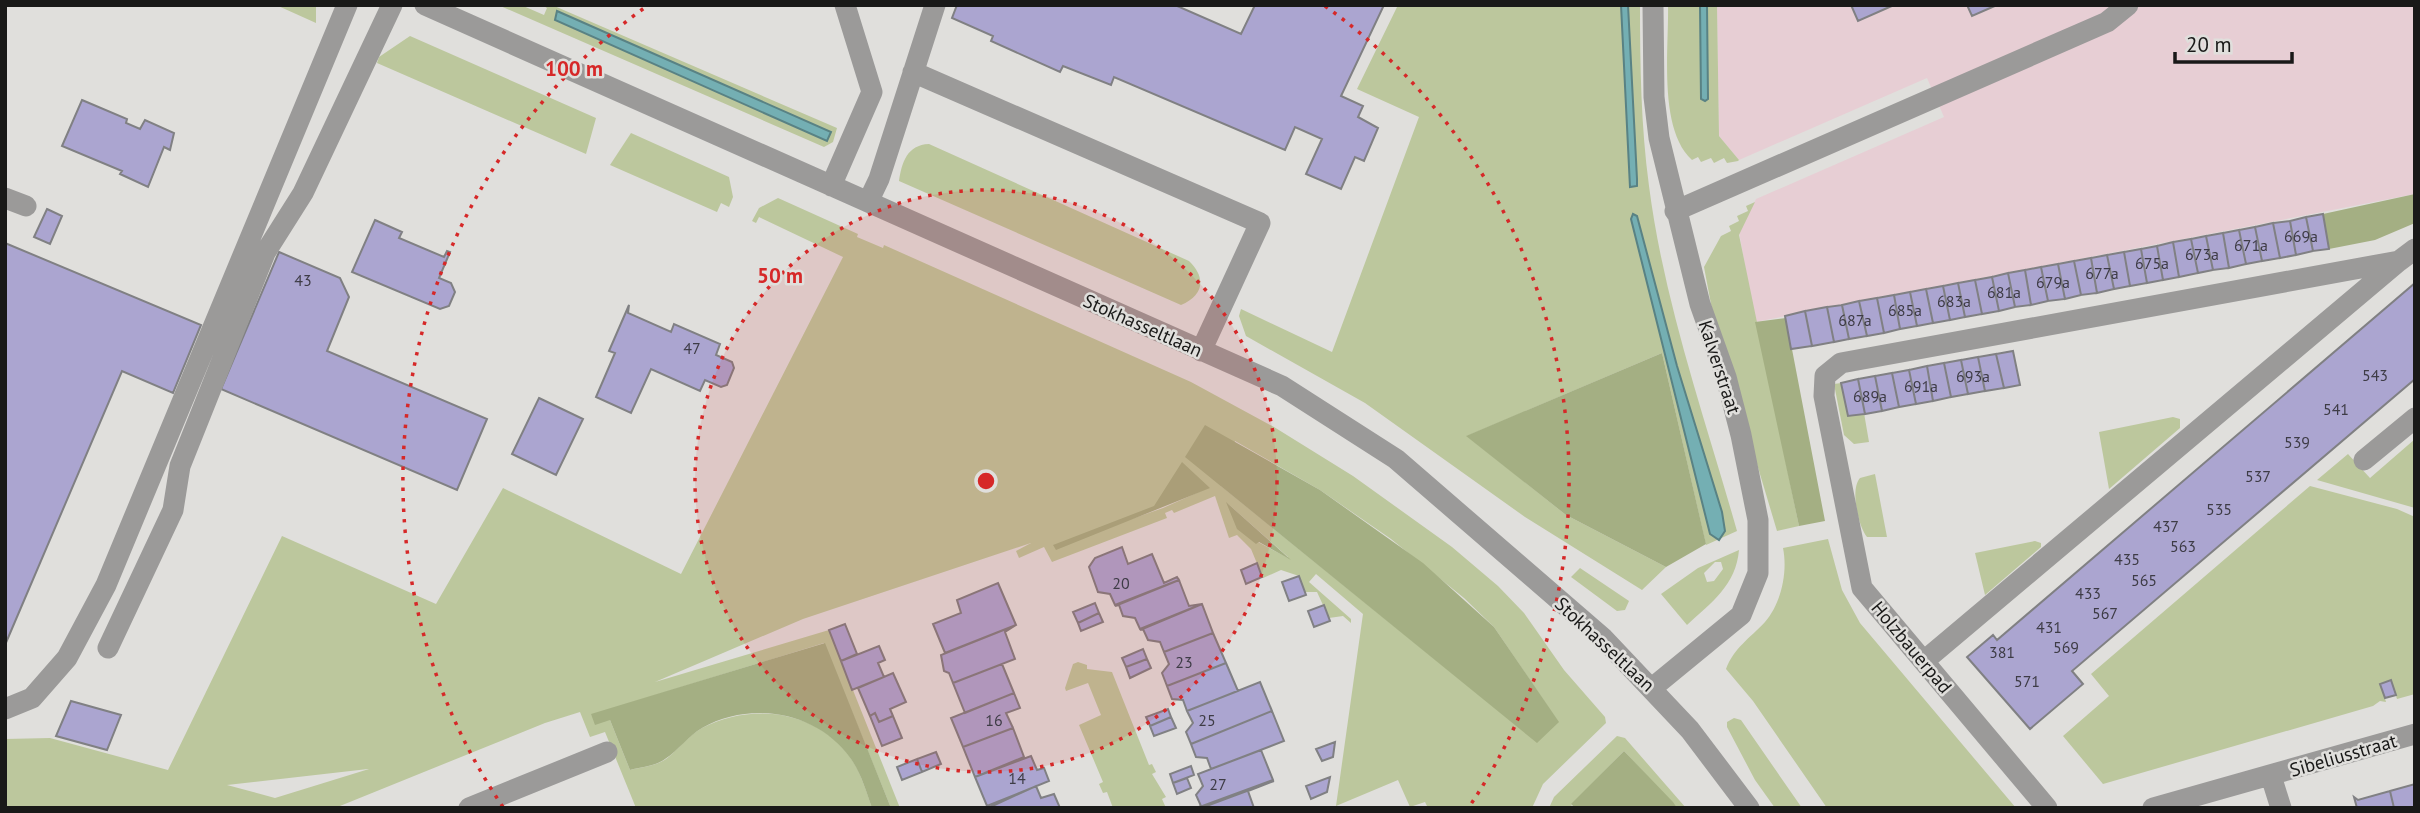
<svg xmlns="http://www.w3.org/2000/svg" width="2420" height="813" font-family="'PT Sans',sans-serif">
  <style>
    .industrial { fill: #e7ced4 }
    .green { fill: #bcc79d; fill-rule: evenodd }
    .forest { fill: #a4af83 }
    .water { fill: #74afb3; stroke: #598284; stroke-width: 2 }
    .building { fill: #aba5d0; stroke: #808083; stroke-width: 2 }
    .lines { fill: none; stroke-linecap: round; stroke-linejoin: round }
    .minor { stroke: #9b9a99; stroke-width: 21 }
    .ring { fill: none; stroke: #d62828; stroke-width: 3.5; stroke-dasharray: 3.5 7 }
    .labels { text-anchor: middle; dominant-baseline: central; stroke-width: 5; stroke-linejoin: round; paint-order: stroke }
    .number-label { font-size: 16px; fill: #3e3c46 }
    .street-label { font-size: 19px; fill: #191918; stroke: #e0dfdc }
    .centre { fill: #d62828; stroke: #e0dfdc; stroke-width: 3.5 }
    .ring-label { font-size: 21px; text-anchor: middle; font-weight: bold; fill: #d62828; stroke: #e0dfdc; stroke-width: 5; stroke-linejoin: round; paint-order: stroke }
  </style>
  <rect width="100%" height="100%" fill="#e0dfdc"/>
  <!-- industrial -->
  <path class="industrial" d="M1717 5H2415V194L1755 322 1739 232 1756 199 1944 117 1927 78 1739 160 1719 136Z"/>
  <!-- green -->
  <path class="green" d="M276 5H316V23Z
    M498 5H521L544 15 547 8 542 5H552L837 128 833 142 824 147ZM558 12 831 132V133L555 19Z
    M1398 5H1621L1630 187 1637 179 1628 5H1640C1640 66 1641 126 1649 186 1664 303 1705 418 1737 531L1706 545 1662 353 1467 436 1566 515 1666 567 1642 590 1525 517 1365 403 1246 336 1239 316 1241 309 1332 352 1419 117 1357 89ZM1637 216 1677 366 1722 512 1710 534 1631 219Z
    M1668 5H1700L1701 99 1705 101 1708 98 1707 5H1717L1719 136 1739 160 1738 161 1727 163 1724 158 1714 163 1711 158 1701 162 1698 157 1692 160C1658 129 1669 49 1668 5Z
    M410 36 596 118 586 154 377 63 379 57Z
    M631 133 729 177 733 197 729 207 721 203 717 212 610 165Z
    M929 144 1189 261C1207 278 1203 296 1181 305L899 181C902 162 907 145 929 144Z
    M778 198 858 234 857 237 883 248 884 245 1191 382 1274 427 1353 476 1452 547 1498 586 1524 613 1564 670 1605 717 1606 723 1543 784 1532 808H1428L1425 802 1410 807 1398 780 1336 806 1363 614 1316 574 1309 582 1351 619V623L1343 616 1329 618 1317 592H1305L1299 576 1281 570 1263 578 1251 549 1237 535 1229 538 1215 496 1174 513 1172 510 1165 513 1167 518 1052 562 1044 547 1019 558 1016 551 1031 543 803 619 655 682 829 630 900 808H891L824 643 591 715 610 720 630 770C642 767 656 766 666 759 679 749 688 736 702 728 754 701 822 711 854 763 862 777 867 793 872 808H636L605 732 590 737 580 712 545 723 335 808H5V739L50 738 168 770 282 536 436 604 503 488 681 574 843 257 759 217 756 223 752 221 759 208ZM1235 441 1320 490 1391 539 1464 598 1494 627 1557 720 1537 742 1221 486ZM1210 487 1163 508 1054 546ZM1227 503 1288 557V558L1258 542 1256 543ZM369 769 275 798 227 785 368 769Z
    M1755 202 1739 235 1799 526 1777 531 1714 320 1704 267 1721 236 1731 231 1729 226 1739 221 1737 216 1748 211 1746 206Z
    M1841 383 1848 416 1864 413 1869 442 1854 444 1844 435 1834 384Z
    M2173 417 2180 419V428L2109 489 2099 432Z
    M2415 439V508L2317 480 2348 454 2370 478Z
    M1875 474 1887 537H1867C1858 526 1850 489 1860 478Z
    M2310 486 2397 509 2415 517V694L2397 699 2391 680 2381 684 2386 702 2380 701 2373 706 2103 784 2063 736 2109 696 2091 674Z
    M1828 539 1842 590 1860 623 2016 808H1827L1753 701 1726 669C1734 648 1750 638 1765 622 1781 604 1788 572 1783 548Z
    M2035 541 2041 543V547L1985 595 1975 553Z
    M1739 550C1736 585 1712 602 1687 625L1661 594 1698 568ZM1715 562H1721L1723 569 1714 581 1707 582 1704 573Z
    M1580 568 1629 601 1625 610 1617 611 1571 577Z
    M1078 662 1087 665V669L1112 672 1149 765 1152 764 1156 772 1152 774 1166 797 1162 799 1166 808H1113L1107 792 1103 793 1099 784 1103 782 1079 725 1101 715 1088 683 1066 691 1065 688 1073 664Z
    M1734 718 1741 720 1802 808H1775L1755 780 1727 727V722Z
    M1617 736 1625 738 1686 808H1677L1624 751 1571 805 1575 808H1549L1554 797Z"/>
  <!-- forest -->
  <path class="forest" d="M2415 194V223L2375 240 2329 249 2323 214Z
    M1786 318 1825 521 1799 526 1755 322Z
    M1662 353 1706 544 1666 567 1566 515 1466 436Z
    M1205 425 1320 490 1423 563 1494 627 1559 722 1537 743 1185 457Z
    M1182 462 1210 488 1056 550 1053 545 1154 506Z
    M1226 502 1291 560 1259 542 1256 544 1237 529Z
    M825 643 891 808H872C866 791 861 773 851 759 818 712 752 700 702 728 688 736 679 750 665 759 656 766 641 767 630 770L610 720 595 725 591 714Z
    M1624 751 1673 802 1677 808H1575L1571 804Z"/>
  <!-- water -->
  <path class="water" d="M1621 5H1628L1637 179V186L1630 187Z
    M1700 5H1707L1708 99 1705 101 1701 99Z
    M557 11 831 132 827 141 555 20Z
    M1633 214 1637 216 1677 366 1722 512 1725 531 1719 540 1710 534 1631 219Z"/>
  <!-- building -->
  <path class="building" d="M957 5H1175L1241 34 1255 5H1384L1341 96 1363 106 1358 117 1378 128 1364 161 1355 157 1341 189 1306 174 1322 139 1295 127 1285 150 1114 77 1111 85 1063 66 1060 72 991 41 993 36 952 18Z
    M1851 5H1894L1858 21Z
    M1967 5H1997L1972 16Z
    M82 100 127 119 126 123 140 129 145 120 174 133 170 150 164 147 148 187 120 174 122 171 62 146Z
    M47 209 62 216 50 244 34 237Z
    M2323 214 2329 249 2313 251 2306 217Z
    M2306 217 2313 251 2296 255 2290 221Z
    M375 220 402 232 399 238 444 257 447 251 450 252 439 278 451 283 455 292 449 306 440 309 352 272Z
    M2290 221 2296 255 2280 258 2273 223Z
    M2273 223 2280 258 2262 261 2255 227Z
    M2255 227 2262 261 2246 264 2239 230Z
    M2239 230 2246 264 2229 268 2223 233Z
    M2223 233 2229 268 2213 270 2206 236Z
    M2206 236 2213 270 2198 273 2191 239Z
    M2191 239 2198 273 2179 277 2173 242Z
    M2173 242 2179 277 2163 280 2157 246Z
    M5 243 201 325 173 393 122 371 5 645Z
    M2157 246 2163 280 2147 283 2141 249Z
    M2141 249 2147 283 2130 286 2124 252Z
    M279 252 340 278 349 297 327 351 487 419 457 490 221 389Z
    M2124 252 2130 286 2114 289 2107 255Z
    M2107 255 2114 289 2097 293 2091 258Z
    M2091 258 2097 293 2081 295 2074 261Z
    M2074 261 2081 295 2065 299 2058 264Z
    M2058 264 2065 299 2048 301 2041 267Z
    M2041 267 2048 301 2031 305 2025 270Z
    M2025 270 2031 305 2015 307 2008 273Z
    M2008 273 2015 307 1999 311 1992 277Z
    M1992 277 1999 311 1982 314 1975 280Z
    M1975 280 1982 314 1965 317 1958 283Z
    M1958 283 1965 317 1950 320 1943 286Z
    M2415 283V379L2072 671 2083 684 2030 729 1967 657 1993 635 1997 640Z
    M1943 286 1950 320 1933 323 1926 289Z
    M1926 289 1933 323 1917 326 1910 292Z
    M1910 292 1917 326 1900 329 1894 295Z
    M1894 295 1900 329 1884 333 1877 298Z
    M1877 298 1884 333 1867 336 1859 301Z
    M1859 301 1867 336 1849 339 1842 305Z
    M629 305 628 313 671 332 674 324 720 344 716 355 732 362 734 368 727 385 721 387 705 380 700 391 651 369 631 413 596 397 615 353 609 351Z
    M1842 305 1849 339 1834 342 1827 307Z
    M1827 307 1834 342 1812 346 1805 311Z
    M1805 311 1812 346 1791 349 1785 316Z
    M2013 351 2020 385 2004 388 1996 354Z
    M1996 354 2004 388 1985 391 1978 357Z
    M1978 357 1985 391 1968 394 1961 360Z
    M1961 360 1968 394 1951 397 1944 363Z
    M1944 363 1951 397 1933 401 1927 366Z
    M1927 366 1933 401 1916 404 1909 370Z
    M1909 370 1916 404 1899 407 1892 373Z
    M1892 373 1899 407 1882 411 1875 376Z
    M1875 376 1882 411 1865 414 1858 379Z
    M1858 379 1865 414 1848 416 1841 383Z
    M539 398 583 419 556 475 512 454Z
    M1122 547 1128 564 1152 554 1164 583 1177 577 1179 580 1115 605 1110 594 1098 592 1089 567 1095 558Z
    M1257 563 1262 577 1246 584 1241 570Z
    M1299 576 1306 595 1289 601 1282 582Z
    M1179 580 1189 606 1202 604 1140 629 1135 618 1123 616 1119 605 1115 606Z
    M998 583 1016 625 945 653 933 624 961 613 957 600Z
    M1095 603 1099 613 1078 623 1073 612Z
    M1202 604 1213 633 1164 652 1160 642 1148 640 1143 629 1140 630Z
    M1324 605 1330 621 1314 627 1308 611Z
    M1099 613 1103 622 1081 631 1078 623Z
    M845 624 857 654 841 661 829 630Z
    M1016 625 1005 632 1015 659 953 683 949 673 944 671 941 655Z
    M1213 633 1226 663 1167 686 1162 673 1169 664 1164 652Z
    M879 646 885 660 878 663 884 677 852 690 841 661Z
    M1143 649 1147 659 1126 667 1122 658Z
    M1147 659 1151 668 1130 678 1126 667Z
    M1226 663 1238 691 1187 711 1183 700 1172 699 1167 686Z
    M1002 664 1014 693 965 713 953 683Z
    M893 673 906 702 890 709 893 716 879 722 875 713 870 716 858 688Z
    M2391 680 2396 695 2385 698 2380 684Z
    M1260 682 1272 711 1191 744 1186 732 1193 723 1187 711Z
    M1014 693 1020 708 1006 713 1013 728 963 747 951 718Z
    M71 701 121 715 107 750 56 736Z
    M1168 709 1171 717 1150 726 1146 717Z
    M1272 711 1284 741 1211 769 1207 758 1196 757 1191 744Z
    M875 713 879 722 893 716 902 738 882 746 870 716Z
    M1171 717 1176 728 1154 736 1150 726Z
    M1013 728 1024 757 975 777 963 747Z
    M1335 742 1333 757 1322 761 1316 749Z
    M1261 750 1273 780 1197 808 1201 806 1196 795 1203 786 1198 774Z
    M936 752 941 764 922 772 917 759Z
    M1031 756 1037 770 1044 768 1049 781 987 806 975 777Z
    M917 759 922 772 902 780 897 767Z
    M1191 766 1194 775 1173 783 1170 774Z
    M1330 777 1327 792 1311 799 1306 786Z
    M1187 778 1191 788 1177 794 1173 783Z
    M1274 781 1248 791 1254 808H1201Z
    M2415 784V808H2394L2390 791Z
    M1036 786 1041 798 1054 794 1060 808H988Z
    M2390 791 2394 808H2357L2354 797 2358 800Z"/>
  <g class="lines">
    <!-- minor -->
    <path class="minor" d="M425 5 1282 386 1396 459 1603 638 1690 730 1749 808
      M913 72 1260 223 1201 351
      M831 186 872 92 845 5
      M5 198 26 206
      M868 202 879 179 935 5
      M1675 211 2107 22 2128 5
      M2364 460 2415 418
      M108 648 173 510 180 466 265 253 303 193 392 5
      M1924 661 2399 261
      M1652 688 1741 615 1758 573V520L1741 435 1726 377 1700 304 1659 138 1654 97 1653 5
      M5 709 32 698 67 658 106 585 347 5
      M2271 776 2281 808
      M469 808 607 752
      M2047 808 1862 588 1824 396 1825 376 1841 363 2399 261 2415 249
      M2153 808 2415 734"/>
  </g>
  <!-- distance rings -->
  <circle cx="986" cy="481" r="291" fill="#d62828" fill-opacity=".12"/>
  <g class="ring">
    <circle cx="986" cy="481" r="291"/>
    <path d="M503 807A583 583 0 0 1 647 6M1325 6A583 583 0 0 1 1469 807"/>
  </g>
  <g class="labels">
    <!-- number labels -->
    <g class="number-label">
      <text x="2301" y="236">669a</text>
      <text x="2251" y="245">671a</text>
      <text x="2202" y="254">673a</text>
      <text x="2152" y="263">675a</text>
      <text x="2102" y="273">677a</text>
      <text x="303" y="280">43</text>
      <text x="2053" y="282">679a</text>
      <text x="2004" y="292">681a</text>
      <text x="1954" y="301">683a</text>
      <text x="1905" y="310">685a</text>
      <text x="1855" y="320">687a</text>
      <text x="692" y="348">47</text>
      <text x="2375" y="375">543</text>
      <text x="1973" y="376">693a</text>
      <text x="1921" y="386">691a</text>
      <text x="1870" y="396">689a</text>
      <text x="2336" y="409">541</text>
      <text x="2297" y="442">539</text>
      <text x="2258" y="476">537</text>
      <text x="2219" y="509">535</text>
      <text x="2166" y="526">437</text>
      <text x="2183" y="546">563</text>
      <text x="2127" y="559">435</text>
      <text x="2144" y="580">565</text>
      <text x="1121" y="583">20</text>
      <text x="2088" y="593">433</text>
      <text x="2105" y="613">567</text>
      <text x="2049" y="627">431</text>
      <text x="2066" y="647">569</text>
      <text x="2002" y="652">381</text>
      <text x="1184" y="662">23</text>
      <text x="2027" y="681">571</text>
      <text x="994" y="720">16</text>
      <text x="1207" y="720">25</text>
      <text x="1017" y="778">14</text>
      <text x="1218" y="784">27</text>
    </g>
    <!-- street labels -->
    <g class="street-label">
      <text transform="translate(1143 325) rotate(24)">Stokhasseltlaan</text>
      <text transform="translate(1720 367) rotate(72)">Kalverstraat</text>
      <text transform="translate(1605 644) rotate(43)">Stokhasseltlaan</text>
      <text transform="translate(1912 647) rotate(50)">Holzbauerpad</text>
      <text transform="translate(2343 755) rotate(-16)">Sibeliusstraat</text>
    </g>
  </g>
  <circle cx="986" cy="481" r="10" class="centre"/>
  <g class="ring-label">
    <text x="574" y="76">100 m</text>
    <text x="780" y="283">50 m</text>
  </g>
  <!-- border -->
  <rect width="2420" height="813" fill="none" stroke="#191918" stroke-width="14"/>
  <!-- scale -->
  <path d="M2175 52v10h117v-10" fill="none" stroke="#191918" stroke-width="3.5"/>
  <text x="2186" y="52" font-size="21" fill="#191918" stroke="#e0dfdc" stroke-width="5" paint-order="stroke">20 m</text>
</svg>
